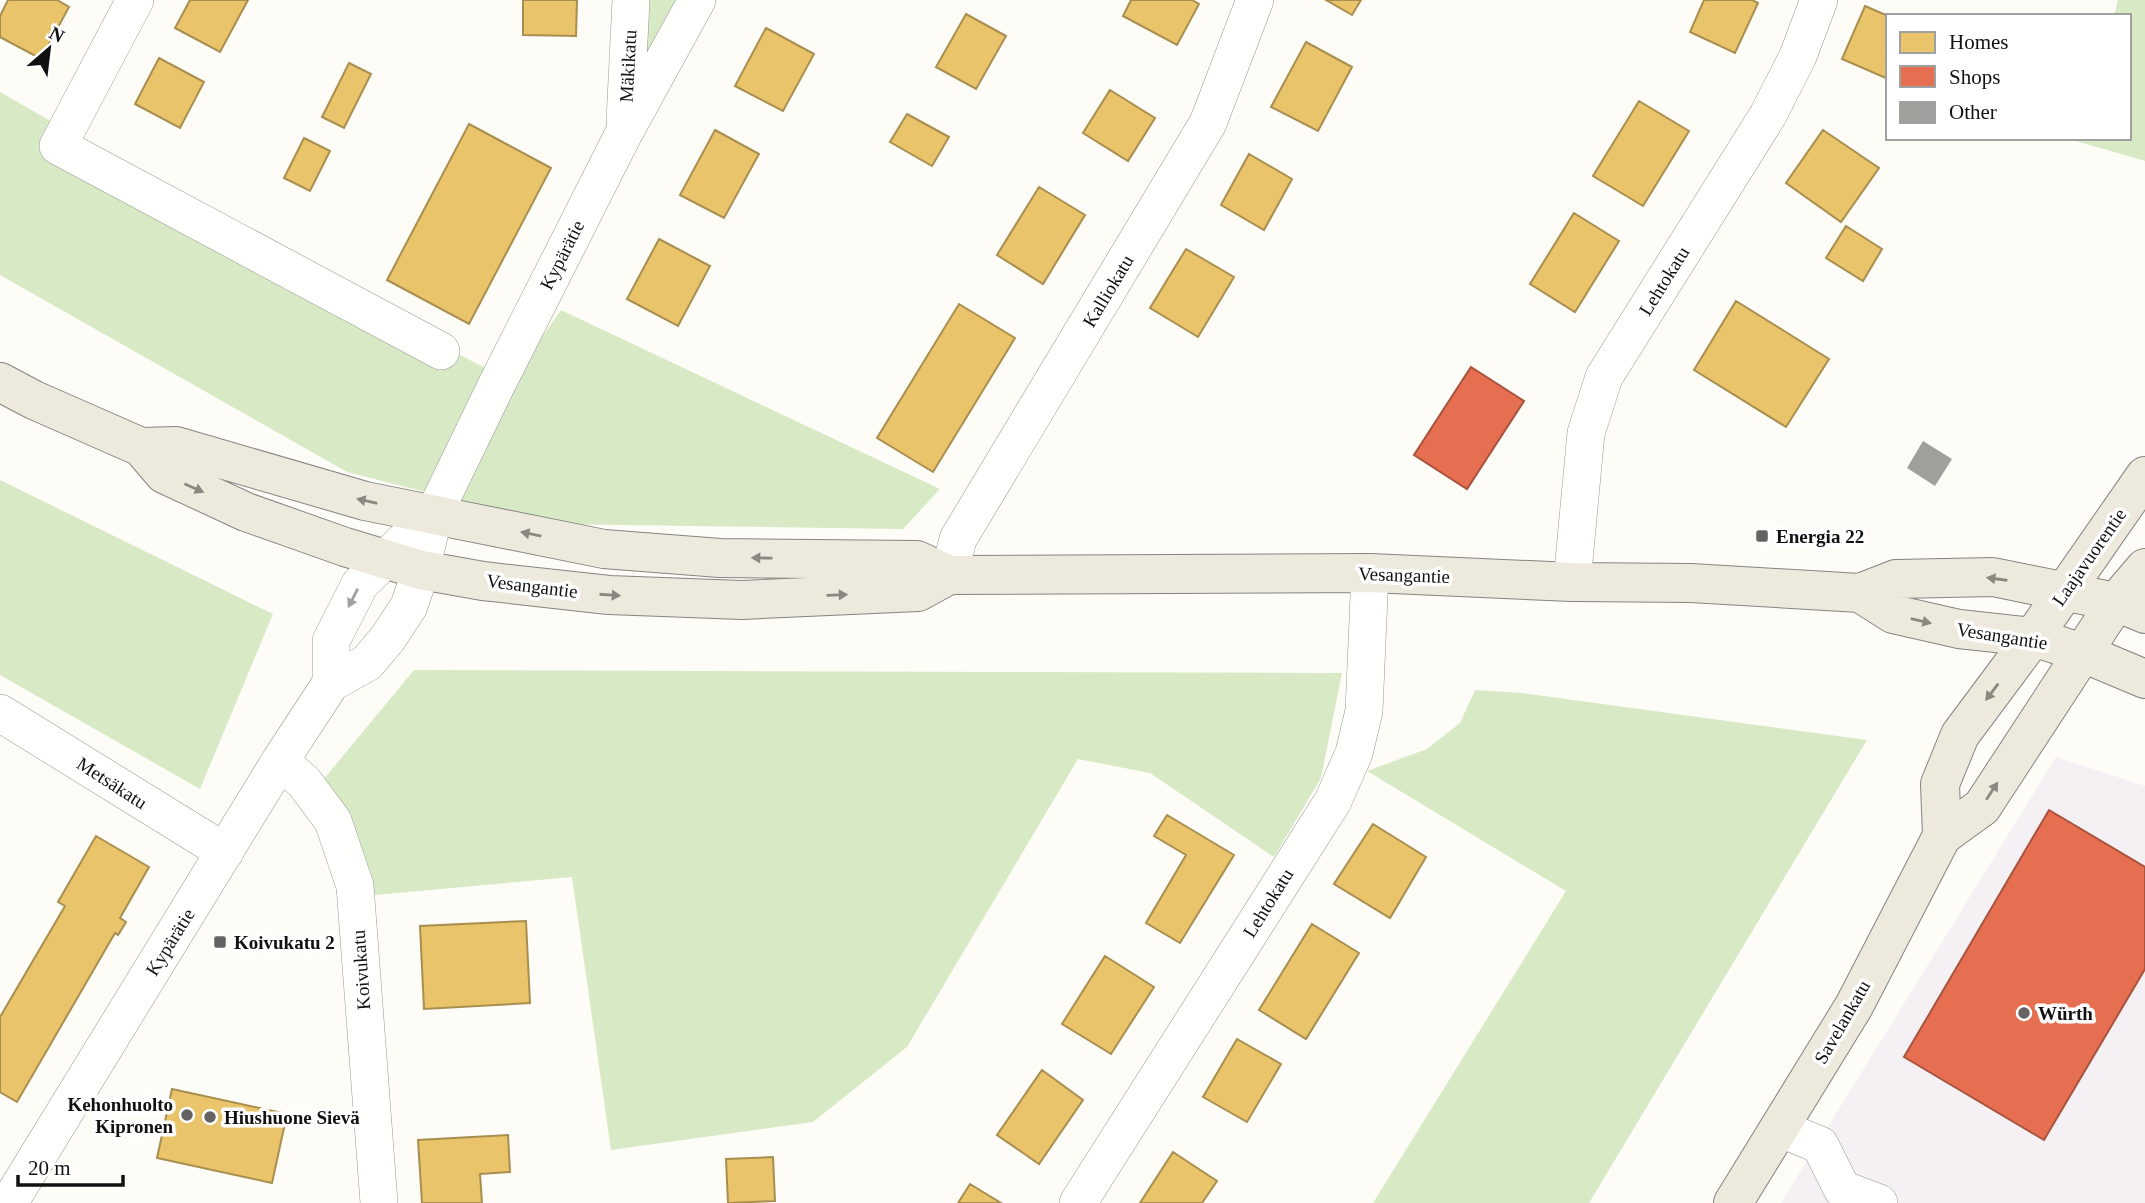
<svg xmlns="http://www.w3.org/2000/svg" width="2145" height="1203" font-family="'Times New Roman',serif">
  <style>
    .industrial { fill: #f5f0f3 }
    .forest { fill: #d8eac5 }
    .homes { fill: #e9c46a; stroke: #a88e4f; stroke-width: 2 }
    .shops { fill: #e76f51; stroke: #a7533e; stroke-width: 2 }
    .building { fill: #a19f9c }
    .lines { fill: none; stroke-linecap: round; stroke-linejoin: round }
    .minor-casing { stroke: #979795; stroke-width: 38 }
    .major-casing { stroke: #858482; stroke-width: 40 }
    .minor { stroke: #fffffe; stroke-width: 37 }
    .major { stroke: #ede9dc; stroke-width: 38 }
    .oneway { fill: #8a8881 }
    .oneway2 { fill: #a0a09f }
    .poi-dot { fill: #646362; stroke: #fff; stroke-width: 2.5 }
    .labels { text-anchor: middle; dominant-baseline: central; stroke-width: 7; stroke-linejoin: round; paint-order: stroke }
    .street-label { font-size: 19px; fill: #111; stroke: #fff }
    .poi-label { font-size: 19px; font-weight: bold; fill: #111; stroke: #fff; text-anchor: start }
  </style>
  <rect width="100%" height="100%" fill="#fdfcf7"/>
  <!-- industrial -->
  <path class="industrial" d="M2056 757 2145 786V1203H1781Z"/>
  <!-- forest -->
  <path class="forest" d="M645 0H681L640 75Z
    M2118 0H2145V161L2076 141 2077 138H2129V16H2114Z
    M0 92 450 350 511 381 561 310 940 489 903 529 551 524 347 472 0 275Z
    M0 480 273 614 200 789 0 675Z
    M414 670 1342 673 1321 778 1274 857 1150 773 1078 759 907 1047 813 1122 611 1150 572 877 375 895 348 819 323 780Z
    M1475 690 1522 693 1867 740 1589 1203H1373L1566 891 1367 771 1427 749 1460 723Z"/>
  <!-- homes -->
  <path class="homes" d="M8 0H57L69 7 41 59 0 37V16Z
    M190 0H248L220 52 175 28Z
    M523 0H577L576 36 523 35Z
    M1131 0H1192L1199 4 1177 45 1123 16Z
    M1326 0H1361L1352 15Z
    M1704 0H1752L1758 3 1735 53 1690 32Z
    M1865 6 1888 16V79L1842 59Z
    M966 14 1006 36 976 89 936 67Z
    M766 28 814 54 783 111 735 86Z
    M1306 42 1352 67 1318 131 1271 107Z
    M159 58 204 82 180 128 135 104Z
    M349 63 371 74 344 128 322 117Z
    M1110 90 1155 118 1128 161 1083 133Z
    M1639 101 1689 131 1643 206 1593 176Z
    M907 114 949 137 932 166 890 142Z
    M469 124 551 168 469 324 387 280Z
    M715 130 759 154 724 218 680 195Z
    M1823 130 1879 168 1841 222 1786 183Z
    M304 138 330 151 310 191 284 178Z
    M1249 154 1292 179 1264 230 1221 205Z
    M1039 187 1085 215 1043 284 997 255Z
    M1574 213 1619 241 1575 312 1530 284Z
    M1846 226 1882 249 1863 281 1826 258Z
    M659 239 710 266 678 326 627 299Z
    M1186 249 1234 277 1198 337 1150 308Z
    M1736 301 1829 359 1786 427 1694 370Z
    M959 304 1015 338 933 472 877 438Z
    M1167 815 1234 855 1180 943 1146 923 1186 855 1154 836Z
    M1373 824 1426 857 1390 918 1334 884Z
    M96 836 149 867 120 918 126 922 118 935 115 933 17 1102 0 1092V1017L65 906 58 902Z
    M526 921 530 1003 424 1009 420 926Z
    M1312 924 1359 953 1306 1039 1259 1010Z
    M1105 956 1154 987 1111 1054 1062 1024Z
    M1237 1039 1281 1064 1247 1122 1203 1097Z
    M1042 1070 1083 1100 1039 1164 997 1135Z
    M172 1089 287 1114 272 1183 157 1158Z
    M508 1135 510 1172 480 1174 482 1203H422L418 1140Z
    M1173 1152 1217 1181 1202 1203H1140Z
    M773 1157 775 1201 728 1203 726 1159Z
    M970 1184 1001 1203H958Z"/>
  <!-- shops -->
  <path class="shops" d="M1471 367 1524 401 1467 489 1414 455Z
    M2049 810 2145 867V969L2044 1140 1904 1057Z"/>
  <!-- building -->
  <path class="building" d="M1923 441 1952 459 1935 486 1907 468Z"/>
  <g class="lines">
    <!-- minor casing -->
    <g class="minor-casing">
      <path id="minor" d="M135 0 58 146 441 351
        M625 121 631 0
        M949 575 958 539 1208 123 1255 0
        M1572 582 1586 433 1604 377 1768 115 1798 56 1819 0
        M331 683V641L360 584 404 541
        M0 713 225 852
        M280 761 304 782 333 821 355 886 379 1203
        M1779 1128 1820 1145 1842 1189 1879 1203
        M9 1203 280 761 331 683 367 663 388 638 409 606 421 570 434 514 496 386 625 131 697 0
        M1078 1203 1333 801 1354 753 1364 711 1370 573"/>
    </g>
    <!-- major casing -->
    <g class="major-casing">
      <path id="major" d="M0 382 34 400 141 447 176 446 365 501 604 549 720 558 917 560 949 575 1370 573 1572 582 1691 583 1860 593 1896 579 1993 577 2116 602 2145 614
        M141 447 164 474 246 512 345 547 421 570 483 581 609 595 742 600 918 592 949 575
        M1860 593 1893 614 1959 629 2033 637 2083 653 2145 679
        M1942 836 1940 784 1960 735 2033 637 2145 476
        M1733 1203 1854 1006 1942 836 1982 807 2116 602 2145 568"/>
    </g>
    <!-- minor -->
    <use href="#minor" class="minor"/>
    <!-- major -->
    <use href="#major" class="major"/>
  </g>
  <!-- one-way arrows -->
  <defs><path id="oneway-solid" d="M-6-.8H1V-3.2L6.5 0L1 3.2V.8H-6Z" transform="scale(1.75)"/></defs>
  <g class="oneway">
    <use href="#oneway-solid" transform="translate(194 488) rotate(24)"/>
    <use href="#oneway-solid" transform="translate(367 501) rotate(-167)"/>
    <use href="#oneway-solid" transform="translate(531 534) rotate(-169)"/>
    <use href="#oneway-solid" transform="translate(762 558) rotate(-179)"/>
    <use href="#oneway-solid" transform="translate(1997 579) rotate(-172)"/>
    <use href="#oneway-solid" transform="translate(610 595) rotate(4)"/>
    <use href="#oneway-solid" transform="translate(837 595) rotate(-2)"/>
    <use href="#oneway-solid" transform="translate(1921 621) rotate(13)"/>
    <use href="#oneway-solid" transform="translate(1992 692) rotate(127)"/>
    <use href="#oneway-solid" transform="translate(1992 791) rotate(-57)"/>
  </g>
  <use class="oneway2" href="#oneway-solid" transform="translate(353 598) rotate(117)"/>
  <!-- markers -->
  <g class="poi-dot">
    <rect x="1755" y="529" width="14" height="14" rx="3.5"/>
    <rect x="213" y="935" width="14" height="14" rx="3.5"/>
    <circle cx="2024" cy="1013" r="7"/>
    <circle cx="187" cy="1115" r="7"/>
    <circle cx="210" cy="1117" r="7"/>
  </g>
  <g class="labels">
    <!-- street labels -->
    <g class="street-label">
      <text transform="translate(628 66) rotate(-87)">Mäkikatu</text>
      <text transform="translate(562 255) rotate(-63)">Kypärätie</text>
      <text transform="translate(1664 281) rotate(-58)">Lehtokatu</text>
      <text transform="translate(1108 291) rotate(-59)">Kalliokatu</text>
      <text transform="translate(2089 557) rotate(-55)">Laajavuorentie</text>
      <text transform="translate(1404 575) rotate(2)">Vesangantie</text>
      <text transform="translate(532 586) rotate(7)">Vesangantie</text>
      <text transform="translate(2002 636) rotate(9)">Vesangantie</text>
      <text transform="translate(112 783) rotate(33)">Metsäkatu</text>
      <text transform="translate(1268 903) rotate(-58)">Lehtokatu</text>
      <text transform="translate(170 942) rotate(-58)">Kypärätie</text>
      <text transform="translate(361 970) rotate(-94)">Koivukatu</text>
      <text transform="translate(1842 1022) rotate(-60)">Savelankatu</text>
    </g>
    <!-- poi labels -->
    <g class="poi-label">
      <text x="1776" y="536">Energia 22</text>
      <text x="234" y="942">Koivukatu 2</text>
      <text x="2038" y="1013">Würth</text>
      <text x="173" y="1104" text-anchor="end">Kehonhuolto<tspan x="173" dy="22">Kipronen</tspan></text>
      <text x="224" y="1117">Hiushuone Sievä</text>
    </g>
  </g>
  <!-- legend -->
  <rect x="1886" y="14" width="245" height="126" fill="#ffffff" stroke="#a0a0a0" stroke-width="2"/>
  <rect x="1900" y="32" width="35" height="21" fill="#e9c46a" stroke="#a0a0a0" stroke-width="2"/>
  <text x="1949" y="49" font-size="21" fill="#111111">Homes</text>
  <rect x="1900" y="66" width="35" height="21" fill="#e76f51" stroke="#a0a0a0" stroke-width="2"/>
  <text x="1949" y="84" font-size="21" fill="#111111">Shops</text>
  <rect x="1900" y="102" width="35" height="21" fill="#a19f9c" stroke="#a0a0a0" stroke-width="2"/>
  <text x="1949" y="119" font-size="21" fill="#111111">Other</text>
  <!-- north arrow -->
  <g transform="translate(49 49) rotate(28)" stroke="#ffffff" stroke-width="5" paint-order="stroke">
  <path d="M0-5L12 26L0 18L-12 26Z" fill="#111111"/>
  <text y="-10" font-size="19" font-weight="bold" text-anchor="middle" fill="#111111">N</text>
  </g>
  <!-- scale -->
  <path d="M18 1175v10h105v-10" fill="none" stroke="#111111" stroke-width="3.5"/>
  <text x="28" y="1175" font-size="21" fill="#111111" stroke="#ffffff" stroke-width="5" paint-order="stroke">20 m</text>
</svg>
